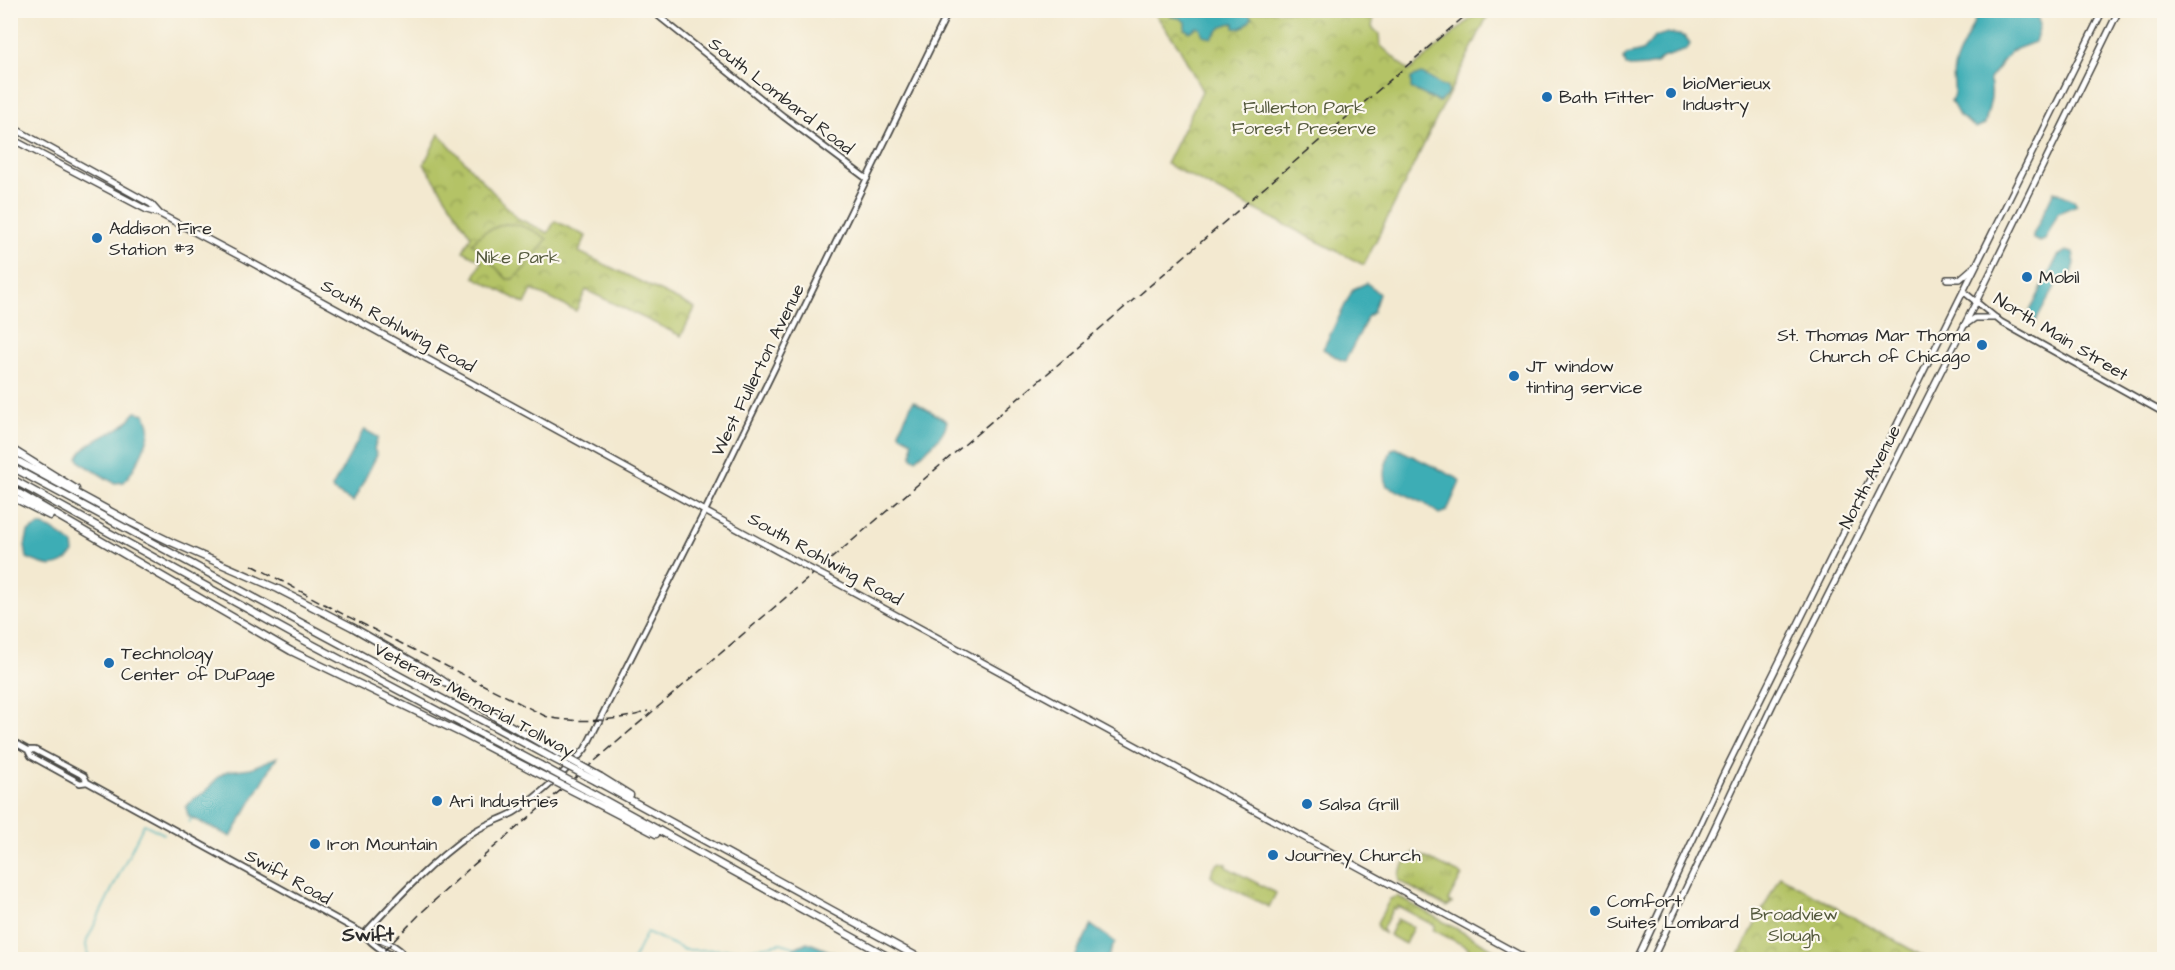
<svg xmlns="http://www.w3.org/2000/svg" width="2175" height="970" font-family="'Architects Daughter',sans-serif">
  <style>
    .grass { fill: url(#grass-tufts); stroke: #707748; stroke-width: 1.5 }
    .park { fill: url(#park-crowns); stroke: #707748; stroke-width: 1.5 }
    .garden { fill: #b4c366; stroke: #707748; stroke-width: 1.5 }
    .water { fill: #3cadb5; stroke: #346c70; stroke-width: 1.5 }
    .lines { fill: none; stroke-linecap: round; stroke-linejoin: round }
    .stream { stroke: #3cadb5; stroke-width: 1.5 }
    .tertiary-casing { stroke: #494844; stroke-width: 8 }
    .primary-casing { stroke: #494844; stroke-width: 8 }
    .motorway-casing { stroke: #494844; stroke-width: 9 }
    .tertiary { stroke: #fff; stroke-width: 4.5 }
    .primary { stroke: #fff; stroke-width: 5 }
    .motorway { stroke: #fff; stroke-width: 6 }
    .rail { stroke: #2b2b2b; stroke-width: 1.5; stroke-dasharray: 9 4.5; stroke-linecap: butt }
    .primary-bridge-casing { stroke: #494844; stroke-width: 8; stroke-linecap: butt }
    .motorway-bridge-casing { stroke: #494844; stroke-width: 9; stroke-linecap: butt }
    .primary-bridge { stroke: #fff; stroke-width: 5 }
    .motorway-bridge { stroke: #fff; stroke-width: 6 }
    .poi-dot { fill: #1f6fb2; stroke: #fbf7ec; stroke-width: 2 }
    .labels { text-anchor: middle; dominant-baseline: central; stroke-width: 4.5; stroke-linejoin: round; paint-order: stroke }
    .poi-label { font-size: 18px; fill: #2b2b2b; stroke: #fbf7ec; text-anchor: start }
    .street-label { font-size: 18px; fill: #2b2b2b; stroke: #fbf7ec }
    .park-label { font-size: 18px; fill: #54593d; stroke: #fbf7ec }
    .neighbourhood-label { font-size: 20px; font-weight: bold; fill: #2b2b2b; stroke: #fbf7ec }
  </style>
  <defs>
    <pattern id="grass-tufts" width="24" height="20" patternUnits="userSpaceOnUse" patternTransform="scale(1.5)"><rect width="24" height="20" fill="#b4c366"/><path d="M3 7l-1-3M5 7V3M7 7l1-3M15 17l-1-3M17 17v-4M19 17l1-3" fill="none" stroke="#939f54"/></pattern>
    <pattern id="park-crowns" width="20" height="18" patternUnits="userSpaceOnUse" patternTransform="scale(1.5)"><rect width="20" height="18" fill="#b4c366"/><path d="M2 6a3 3 0 1 1 6 0M12 15a3 3 0 1 1 6 0" fill="none" stroke="#939f54"/></pattern>
  </defs>
  <rect width="100%" height="100%" fill="#fbf7ec"/>
  <filter id="ink" filterUnits="userSpaceOnUse"><feTurbulence type="fractalNoise" baseFrequency=".0167" numOctaves="2"/><feDisplacementMap in="SourceGraphic" scale="12" xChannelSelector="R" yChannelSelector="G"/><feConvolveMatrix kernelMatrix="1 2 1 2 8 2 1 2 1" color-interpolation-filters="sRGB"/></filter>
  <filter id="wash" filterUnits="userSpaceOnUse"><feTurbulence type="fractalNoise" baseFrequency=".008" numOctaves="4" result="noise"/><feDisplacementMap in="SourceGraphic" scale="24" xChannelSelector="R" yChannelSelector="G"/><feGaussianBlur stdDeviation="1.35" result="paint"/><feColorMatrix in="noise" values="0 0 0 0 0 0 0 0 0 0 0 0 0 0 0 0 0 1.4 0 .05"/><feComposite in="paint" operator="in"/></filter>
  <g filter="url(#wash)">
    <rect width="100%" height="100%" fill="#f3e9d0"/>
    <!-- grass -->
    <path class="grass" d="M1414 852 1462 875 1448 901 1452 903 1447 907 1399 881C1396 871 1408 860 1414 852Z
      M1220 862 1227 864 1226 867 1276 893 1269 907 1215 880 1211 875 1213 868Z
      M1397 896 1511 959H1464L1469 948 1433 930 1435 926 1398 906 1396 909 1393 908 1382 930 1385 934 1379 930 1377 923 1390 899Z
      M1397 919 1413 927 1405 944 1389 935Z"/>
    <!-- park -->
    <path class="park" d="M1153 11H1375L1372 27 1379 34 1380 45 1409 71 1480 11H1490L1364 265 1166 164 1202 91 1179 47Z
      M439 134 517 218 548 233 555 221 586 236 579 252 695 308 681 336 586 290 576 311 532 290 525 304 474 277 482 261 463 251 471 236 424 164Z
      M1780 876 1928 959H1737Z"/>
    <!-- garden -->
    <path class="garden" d="M504 224C520 224 534 229 547 239L527 266 513 279H507L472 243 484 232Z"/>
    <!-- water -->
    <path class="water" d="M1246 10 1252 18C1248 24 1241 30 1234 28V23C1222 23 1219 31 1211 38L1203 35 1200 28 1197 27 1190 32 1185 29V22L1180 18 1171 17 1180 11Z
      M1978 11H2035L2040 25 2035 42 2011 51 1989 79C1995 94 1988 109 1985 124L1976 128 1959 116 1951 101C1958 89 1951 82 1954 68 1958 50 1974 28 1978 11Z
      M1667 33C1677 36 1685 32 1690 44L1687 50 1662 58 1656 64 1646 66 1632 67 1626 65 1624 59 1626 55 1642 51 1655 37Z
      M1421 74C1430 76 1437 86 1446 86L1448 91 1446 96 1439 102 1414 90 1411 88V78Z
      M2054 191 2074 200 2077 205 2058 213 2045 240 2040 242 2033 239V235Z
      M2066 251 2073 253 2075 263 2073 271 2069 277 2056 285 2035 323 2030 320 2028 315 2058 256Z
      M1367 283 1379 294 1373 312 1367 317 1362 329 1345 361 1341 360 1323 349 1353 289Z
      M913 401 947 421C945 436 927 450 916 459L912 458V441L901 435 899 431Z
      M136 412 145 414C147 420 151 426 149 433 147 446 133 472 124 482L115 483 109 480 80 462 78 458C86 441 108 436 122 426 128 422 131 417 136 412Z
      M365 430 378 437 374 449 377 455 353 502 333 491 332 488 363 431Z
      M1396 448 1457 478 1460 482 1447 511 1439 514 1424 503 1387 486C1380 474 1387 460 1392 449Z
      M40 525 51 529 73 544 74 553C58 571 47 567 27 558L25 546 28 532Z
      M277 757 231 837 188 816 186 807 194 798 205 792 219 776 227 771 251 768Z
      M1091 925 1115 942 1107 959H1074Z
      M807 942 849 959H794L792 955 794 948Z"/>
    <g class="lines">
      <!-- stream -->
      <path class="stream" d="M189 822 191 819
        M89 960 86 945 87 940 144 824 164 834
        M633 960 647 932 685 950 750 949 781 943 794 947"/>
    </g>
  </g>
  <g filter="url(#ink)">
    <g class="lines">
      <!-- tertiary casing -->
      <g class="tertiary-casing">
        <path id="tertiary" d="M651 10 783 116 867 179
          M1964 292 2001 322 2164 413
          M10 740 28 750H35L84 776 87 782 364 934C377 937 401 946 406 958
          M28 750 31 756 80 783 87 782
          M364 934C397 898 432 861 472 833 485 824 500 820 513 813 533 801 571 767 585 749L705 511 949 10
          M364 934C373 946 392 958 407 959"/>
      </g>
      <!-- primary casing -->
      <g class="primary-casing">
        <path id="primary" d="M10 126 151 204 159 213
          M10 138 147 210 160 214 245 259 803 565
          M1947 279H1960L1975 266
          M1965 325 1975 318H1996
          M828 578 1529 960
          M1637 960 1723 775 2103 10
          M1652 960 1773 704 1976 302 2119 10"/>
      </g>
      <!-- motorway casing -->
      <g class="motorway-casing">
        <path id="motorway" d="M10 448 76 489
          M10 457 128 521 171 542 278 589 352 627 427 670 497 718 556 752
          M10 466 550 757
          M10 478 298 637 540 765
          M10 488 291 651 465 735 534 771
          M10 496 50 516
          M601 777 630 795
          M596 781 923 960
          M586 790 894 960
          M581 795 656 834"/>
      </g>
      <!-- tertiary -->
      <use href="#tertiary" class="tertiary"/>
      <!-- primary -->
      <use href="#primary" class="primary"/>
      <!-- motorway -->
      <use href="#motorway" class="motorway"/>
      <!-- rail -->
      <path class="rail" d="M252 565 337 611 545 716C569 724 624 721 648 711
        M375 960 423 911 471 867 1472 10"/>
      <!-- primary-bridge casing -->
      <g class="primary-bridge-casing">
        <path id="primary-bridge" d="M803 565 828 578"/>
      </g>
      <!-- motorway-bridge casing -->
      <g class="motorway-bridge-casing">
        <path id="motorway-bridge" d="M556 752 601 777
          M550 757 596 781
          M540 765 586 790
          M534 771 581 795"/>
      </g>
      <!-- primary-bridge -->
      <use href="#primary-bridge" class="primary-bridge"/>
      <!-- motorway-bridge -->
      <use href="#motorway-bridge" class="motorway-bridge"/>
    </g>
  </g>
  <!-- markers -->
  <g class="poi-dot">
    <circle cx="1671" cy="93" r="6"/>
    <circle cx="1547" cy="97" r="6"/>
    <circle cx="97" cy="238" r="6"/>
    <circle cx="2027" cy="277" r="6"/>
    <circle cx="1982" cy="345" r="6"/>
    <circle cx="1514" cy="376" r="6"/>
    <circle cx="109" cy="663" r="6"/>
    <circle cx="437" cy="801" r="6"/>
    <circle cx="1307" cy="804" r="6"/>
    <circle cx="315" cy="844" r="6"/>
    <circle cx="1273" cy="855" r="6"/>
    <circle cx="1595" cy="911" r="6"/>
  </g>
  <g class="labels">
    <!-- poi labels -->
    <g class="poi-label">
      <text x="1683" y="83">bioMerieux<tspan x="1683" dy="21">Industry</tspan></text>
      <text x="1559" y="97">Bath Fitter</text>
      <text x="109" y="228">Addison Fire<tspan x="109" dy="21">Station #3</tspan></text>
      <text x="2039" y="277">Mobil</text>
      <text x="1970" y="335" text-anchor="end">St. Thomas Mar Thoma<tspan x="1970" dy="21">Church of Chicago</tspan></text>
      <text x="1526" y="366">JT window<tspan x="1526" dy="21">tinting service</tspan></text>
      <text x="121" y="653">Technology<tspan x="121" dy="21">Center of DuPage</tspan></text>
      <text x="449" y="801">Ari Industries</text>
      <text x="1319" y="804">Salsa Grill</text>
      <text x="327" y="844">Iron Mountain</text>
      <text x="1285" y="855">Journey Church</text>
      <text x="1607" y="901">Comfort<tspan x="1607" dy="21">Suites Lombard</tspan></text>
    </g>
    <!-- street labels -->
    <g class="street-label">
      <text transform="translate(781 96) rotate(38)">South Lombard Road</text>
      <text transform="translate(398 326) rotate(29)">South Rohlwing Road</text>
      <text transform="translate(2061 337) rotate(31)">North Main Street</text>
      <text transform="translate(758 370) rotate(-64)">West Fullerton Avenue</text>
      <text transform="translate(1870 477) rotate(-63)">North Avenue</text>
      <text transform="translate(825 559) rotate(29)">South Rohlwing Road</text>
      <text transform="translate(474 700) rotate(28)">Veterans Memorial Tollway</text>
      <text transform="translate(288 877) rotate(29)">Swift Road</text>
    </g>
    <!-- park labels -->
    <g class="park-label">
      <text x="1304" y="107">Fullerton Park<tspan x="1304" dy="21">Forest Preserve</tspan></text>
      <text x="518" y="257">Nike Park</text>
      <text x="1794" y="914">Broadview<tspan x="1794" dy="21">Slough</tspan></text>
    </g>
    <!-- neighbourhood labels -->
    <g class="neighbourhood-label">
      <text x="368" y="935">Swift</text>
    </g>
  </g>
  <!-- margin -->
  <rect width="2175" height="970" fill="none" stroke="#fbf7ec" stroke-width="36"/>
</svg>
